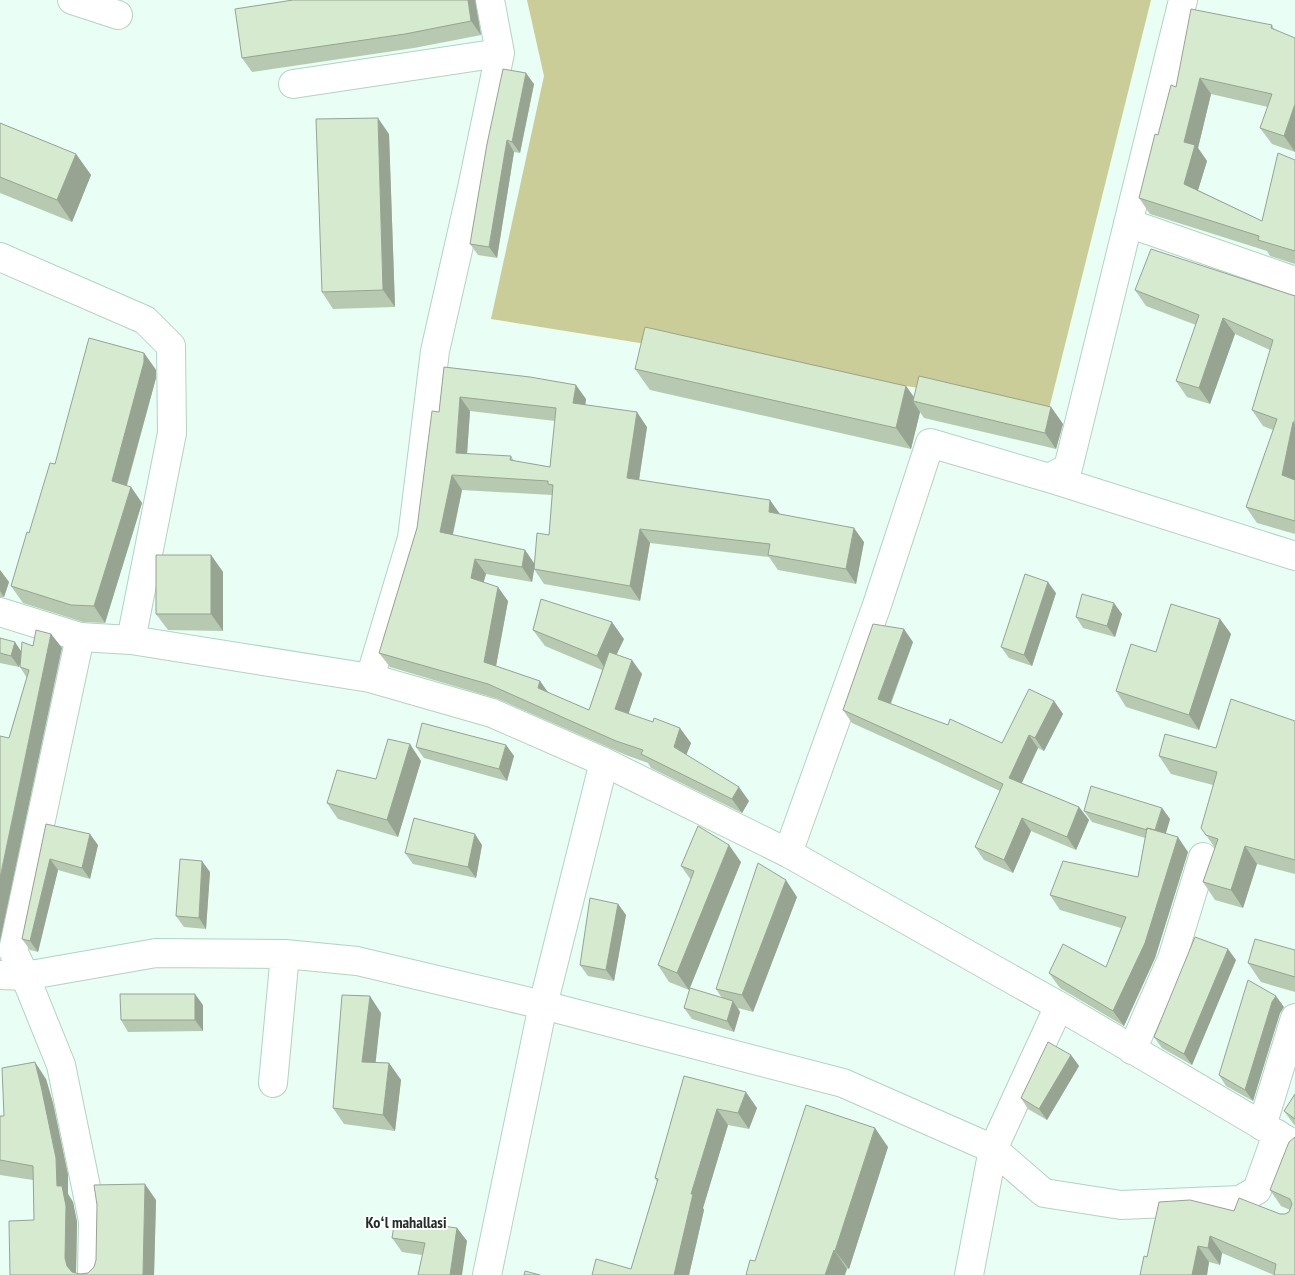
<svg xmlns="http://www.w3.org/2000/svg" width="1295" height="1275" font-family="'PT Sans Narrow',sans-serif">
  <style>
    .green { fill: #cacd97 }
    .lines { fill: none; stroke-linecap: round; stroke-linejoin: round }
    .minor-casing { stroke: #b2d3c4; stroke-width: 30 }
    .tertiary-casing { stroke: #b2d3c4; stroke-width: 30 }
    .minor { stroke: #fff; stroke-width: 28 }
    .tertiary { stroke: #fff; stroke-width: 28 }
    .wall { fill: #b8c9b2; fill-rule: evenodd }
    .shaded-wall { fill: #96a491 }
    .building { fill: #d6eacf; stroke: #96a491; fill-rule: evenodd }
    .labels { text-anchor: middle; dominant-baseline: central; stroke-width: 4; stroke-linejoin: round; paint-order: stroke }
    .neighbourhood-label { font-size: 16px; font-weight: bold; fill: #23302a; stroke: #fff }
  </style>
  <rect width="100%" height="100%" fill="#e9fef4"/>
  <!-- green -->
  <path class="green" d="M527 0H1151L1049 409 491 319 544 76Z"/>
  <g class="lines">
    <!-- minor casing -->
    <g class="minor-casing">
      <path id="minor" d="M72 0 118 15
        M293 84 500 53
        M1128 223 1295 281
        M0 257 145 320 171 346 172 433 131 640
        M1049 478 1295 556
        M80 637 13 951 25 976 61 1065 93 1221 92 1275
        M370 678 412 538 435 351 472 188 500 53 490 0
        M788 853 877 605 930 443 1049 478 1068 468 1183 0
        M0 975 25 976 156 953 285 954 357 961 543 1005 604 762
        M1132 1050 1172 959 1203 857
        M273 1083 285 954
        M1262 1126 1295 1018
        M487 1275 543 1005 843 1083 993 1149 1059 1006
        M969 1275 993 1149 1044 1193 1121 1205 1240 1200 1257 1190 1277 1134"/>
    </g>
    <!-- tertiary casing -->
    <g class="tertiary-casing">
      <path id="tertiary" d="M0 612 80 637 131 640 370 678 492 713 604 762 788 853 1059 1006 1295 1145"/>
    </g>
    <!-- minor -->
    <use href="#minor" class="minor"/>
    <!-- tertiary -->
    <use href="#tertiary" class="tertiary"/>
  </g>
  <!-- wall -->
  <path class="wall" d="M293 0H475L481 35 414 48 252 72 242 58Z
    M1272 25 1274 29 1295 152 1272 144 1260 128 1268 107 1211 94 1198 148 1207 161 1198 190 1262 221 1295 160V264L1270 256 1267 251 1150 214 1139 198 1158 135 1176 87Z
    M503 69 534 84 520 153 514 152 497 258 478 255 470 244Z
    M0 123 76 154 91 175 72 222 0 193Z
    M389 134 395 307 333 309 322 292Z
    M1135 290 1295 296V534L1257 523 1246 507 1273 430 1263 426 1252 410 1270 350 1235 334 1210 404 1187 397 1176 381 1196 325 1146 306Z
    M144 353 156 370V378L127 486 131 487 142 503 105 623 83 622 23 603 11 586 29 533 55 464Z
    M444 367 586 399 585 405 647 427 639 480 780 514 864 542 856 584 778 570 769 557 650 543 640 601 544 584 534 569V568L532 582 486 574 483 582 508 601 496 666 540 681 548 693 589 710 602 670 545 646 533 630 624 639 616 654 642 674 628 714 691 743 686 754 749 801 742 813 651 768 648 763 626 755 498 699 390 667 379 653 417 528 439 412ZM470 411 555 421 550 467 514 461 511 456 467 454ZM462 490 552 495 549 535 535 564 525 550 453 535Z
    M635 369 906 386 914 397 1051 407 1063 424 1056 449 924 418 920 412 911 449 650 390Z
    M211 555 223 572V631L168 630 156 614Z
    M0 570 9 582 4 597H0Z
    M1056 593 1032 666 1009 658 1001 647Z
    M1122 614 1115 637 1083 628 1076 617Z
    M1220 619 1231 634 1199 730 1126 707 1116 691Z
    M51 634 62 648 9 738 27 678 20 667V662L19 667 0 663V638L21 652Z
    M913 642 891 704 948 725 1002 743 1054 701 1063 714 1044 751 1038 748 1022 783 1079 807 1089 820 1076 850 1031 831 1013 873 984 860 975 847 1000 791 923 755 852 723 843 710Z
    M1295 721V874L1257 864 1243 908 1215 900 1203 882 1215 848 1206 835 1213 785 1171 774 1159 756 1216 748Z
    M506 745 514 756 507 781 424 758 416 747Z
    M421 761 398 837 338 819 327 803 376 779Z
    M1162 808 1170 819 1166 833 1188 852 1155 958 1124 1026 1060 988 1049 973 1106 967 1121 928 1060 910 1050 895 1138 877 1145 838 1092 822 1084 811Z
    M46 824 98 845 90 879 58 870 38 952 30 950 22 939Z
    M482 845 476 878 413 864 405 853Z
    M741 862 689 990 669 982 658 965 691 880 681 866Z
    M210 872 206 929 184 927 176 916Z
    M797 897 753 1012 738 1008 740 1012 734 1032 692 1019 684 1008 722 998 716 989Z
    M618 904 626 915 614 981 588 976 580 965Z
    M1295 950V992L1261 982 1248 963Z
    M1236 960 1192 1065 1162 1048 1154 1037Z
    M203 1005V1031L128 1032 121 1020Z
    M1284 1007 1280 1013 1253 1101 1226 1086 1219 1075Z
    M381 1013 375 1062 389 1063 401 1080 395 1131 344 1124 333 1108Z
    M1071 1055 1079 1066 1047 1120 1028 1109 1021 1098Z
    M684 1076 757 1108 749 1129 728 1125 703 1208 704 1210 689 1275H592L631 1269 657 1182 655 1178Z
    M46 1079 53 1103 68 1175V1194L73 1202 77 1222 76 1273 80 1274 88 1273 94 1267 156 1200 154 1275H10L34 1220 33 1180 0 1175V1116H4Z
    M1295 1094V1126L1284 1111Z
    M1295 1137V1275H1274L1222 1253 1220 1265 1209 1262 1207 1275H1140L1147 1257 1234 1211 1285 1214 1289 1212 1290 1210 1281 1206 1270 1190Z
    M888 1147 849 1269 755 1261Z
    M457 1228 467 1241 422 1255 402 1252 392 1238Z"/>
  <!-- shaded-wall -->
  <path class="shaded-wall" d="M468 0H475L481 35 471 21Z
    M526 73 534 84 520 153 512 142Z
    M1200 78 1211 94 1198 148 1207 161 1195 200 1184 184V142Z
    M1295 104V152L1284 136Z
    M378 118 389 134 395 307 383 290Z
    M507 140 514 152 497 258 489 247Z
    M76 154 91 175 72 222 57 200Z
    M1223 318 1235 334 1210 404 1199 388Z
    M144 353 156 370V378L123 498 112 481Z
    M576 385 586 399 584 417 573 403Z
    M906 386 918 403 913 401 920 412 911 449 896 428Z
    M460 397 470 411 466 468 456 453Z
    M1051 407 1063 424 1056 449 1045 433Z
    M637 412 647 427 637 493 627 478Z
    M1293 422 1295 424V481L1282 475Z
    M452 475 462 490 450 547 440 532Z
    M131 487 142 503 105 623 94 606Z
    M770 500 780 514 769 512Z
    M854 528 864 542 856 584 846 569Z
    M640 529 650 543 640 601 630 586Z
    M525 550 535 565 532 582 522 567Z
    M211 555 223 572V631L211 614Z
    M475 559 486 574 481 592 471 578Z
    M0 570 9 582 4 597 0 591Z
    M1048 582 1056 593 1032 666 1024 655Z
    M498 587 508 601 494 677 484 662Z
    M1114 603 1122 614 1115 637 1107 626Z
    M1220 619 1231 634 1199 730 1189 715Z
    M612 622 624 639 608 673 597 656Z
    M904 629 913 642 887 712 878 699Z
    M51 634 62 648 0 941V878Z
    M15 642 23 654 19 667 11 656Z
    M632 660 642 674 625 724 615 709Z
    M540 681 550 695 538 688Z
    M1054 701 1063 714 1044 751 1035 738Z
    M680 728 691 743 684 761 674 747Z
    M1029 735 1038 748 1018 791 1009 778Z
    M410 744 421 761 398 837 387 820Z
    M506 745 514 756 507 781 499 769Z
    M739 787 749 801 742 813 732 799Z
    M1079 807 1089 820 1076 850 1067 837Z
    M1162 808 1170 819 1163 843 1155 832Z
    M1022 818 1031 831 1013 873 1004 860Z
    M90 834 98 845 90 879 82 868Z
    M475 834 482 845 476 878 468 867Z
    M1178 837 1188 852 1155 958 1124 1026 1113 1011Z
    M729 845 741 862 689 990 677 973Z
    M1245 846 1257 864 1243 908 1231 890Z
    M50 859 58 870 38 952 30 941Z
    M202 861 210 872 206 929 199 918Z
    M786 880 797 897 753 1012 742 995Z
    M618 904 626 915 614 981 606 970Z
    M1228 949 1236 960 1192 1065 1184 1054Z
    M195 994 203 1005V1031L195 1020Z
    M370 996 381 1013 374 1078 362 1062Z
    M1276 996 1284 1007 1280 1013 1253 1101 1245 1090 1272 1002Z
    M733 1001 740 1012 734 1032 727 1021Z
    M1071 1055 1079 1066 1047 1120 1039 1109Z
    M35 1062 46 1079 53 1103 68 1175V1194L73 1202 77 1222 76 1275H73L67 1266 65 1258Z
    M389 1063 401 1080 395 1131 383 1115Z
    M746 1092 757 1108 749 1129 738 1113Z
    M717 1109 728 1125 703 1208 704 1210 689 1275H674L691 1194Z
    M875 1128 888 1147 849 1269 835 1251Z
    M145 1184 156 1200 154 1275H143Z
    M457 1228 467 1241 462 1275H450Z
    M1210 1236 1222 1253 1220 1265 1208 1248Z
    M1198 1246 1209 1262 1207 1275H1192Z
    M834 1250 847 1269 845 1275H825Z"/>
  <!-- building -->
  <path class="building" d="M293 0H468L471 21 405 34 242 58 235 9Z
    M1191 9 1272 25 1271 28 1295 38V104L1284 136 1260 128 1272 94 1200 78 1184 142 1195 145 1184 184 1262 221 1278 153 1295 160V251L1258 240 1259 236 1139 198 1155 134 1158 135 1171 85 1176 87Z
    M503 69 526 73 512 142 507 140 489 247 470 244 487 144Z
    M378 118 383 290 322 292 316 119Z
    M0 123 76 154 57 200 0 177Z
    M1151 249 1295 296V422H1293L1282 475 1295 480V521L1246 507 1277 419 1252 410 1273 340 1223 318 1199 388 1176 381 1199 315 1135 290Z
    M645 327 906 386 896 428 635 369Z
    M89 338 144 353V362L112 481 131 487 94 606 71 605 11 586 27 532 29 533 50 463 55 464Z
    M444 367 530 377 576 385 573 403 637 412 627 478 770 500 769 512 854 528 846 569 768 555 770 544 640 529 630 586 534 569 537 533 549 535 553 485 548 484V481L452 475 440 532 525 550 522 567 475 559 471 578 498 587 484 662 540 681 538 688 589 710 609 652 632 660 615 709 653 722 654 718 680 728 674 747 739 787 732 799 641 754 643 750 616 741 488 684 379 653 417 528 432 411 439 412ZM460 397 556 408 550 467 510 460 511 456 456 453Z
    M919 376 1051 407 1045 433 913 401Z
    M156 555H211V614H156Z
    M1025 574 1048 582 1024 655 1001 647Z
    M1082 594 1114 603 1107 626 1076 617Z
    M541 599 612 622 597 656 533 630Z
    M1171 604 1220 619 1189 715 1116 691 1131 644 1156 652Z
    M873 624 904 629 878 699 948 725 950 719 1002 743 1029 689 1054 701 1035 738 1029 735 1009 778 1079 807 1067 837 1022 818 1004 860 975 847 1003 784 914 742 843 710Z
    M36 630 51 634 0 878V736L9 738 29 670 20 667 22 642 33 646Z
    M0 638 15 642 11 656 0 653Z
    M1231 699 1295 721V860L1245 846 1231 890 1203 882 1218 839 1206 835 1201 828 1217 772 1159 756 1165 734 1216 748Z
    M422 723 506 745 499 769 416 747Z
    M388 739 410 744 387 820 327 803 337 770 376 779Z
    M1091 786 1162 808 1155 830 1147 828V830L1084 811Z
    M414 818 475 834 468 867 405 853Z
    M46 824 90 834 82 868 50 859 30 941 22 939Z
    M698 826 729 845 677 973 658 965 694 871 681 866Z
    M1147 828 1178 837 1145 943 1113 1011 1049 973 1063 944 1106 967 1126 917 1050 895 1063 861 1138 877Z
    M180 859 202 861 199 918 176 916Z
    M758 863 786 880 742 995 716 989Z
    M590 898 618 904 606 970 580 965Z
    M1195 937 1228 949 1184 1054 1154 1037Z
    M1255 939 1295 950V977L1248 963Z
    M1248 980 1276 996 1272 1002 1245 1090 1219 1075Z
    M690 988 733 1001 727 1021 684 1008Z
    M120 994H195V1020H121Z
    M342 995 370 996 362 1062 389 1063 383 1115 333 1108Z
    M1048 1042 1071 1055 1039 1109 1021 1098Z
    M35 1062 41 1086 56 1158 57 1186H62L66 1206 65 1258 67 1266 72 1272 80 1274 88 1273 94 1267 96 1260 97 1205 94 1185 145 1184 143 1275H10L9 1221 34 1220 33 1166 0 1160V1116H4L2 1068Z
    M684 1076 746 1092 738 1113 717 1109 691 1194H693L674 1275H592L596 1259 631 1269 658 1179 655 1178Z
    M1295 1094V1119L1284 1111Z
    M806 1105 875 1128 835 1251 834 1250 825 1275H746L750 1260 755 1261Z
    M1295 1137V1275H1274L1276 1264 1210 1236 1208 1248 1198 1246 1192 1275H1140L1144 1256 1147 1257 1159 1202 1190 1200 1234 1211 1239 1198 1280 1214H1285L1289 1212 1292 1204 1290 1199 1270 1190 1289 1142Z
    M395 1219 457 1228 450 1275H418L425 1243 392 1238Z
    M525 1271 540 1275H524Z"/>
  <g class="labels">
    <!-- neighbourhood labels -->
    <g class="neighbourhood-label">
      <text x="406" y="1222">Koʻl mahallasi</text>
    </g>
  </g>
</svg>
